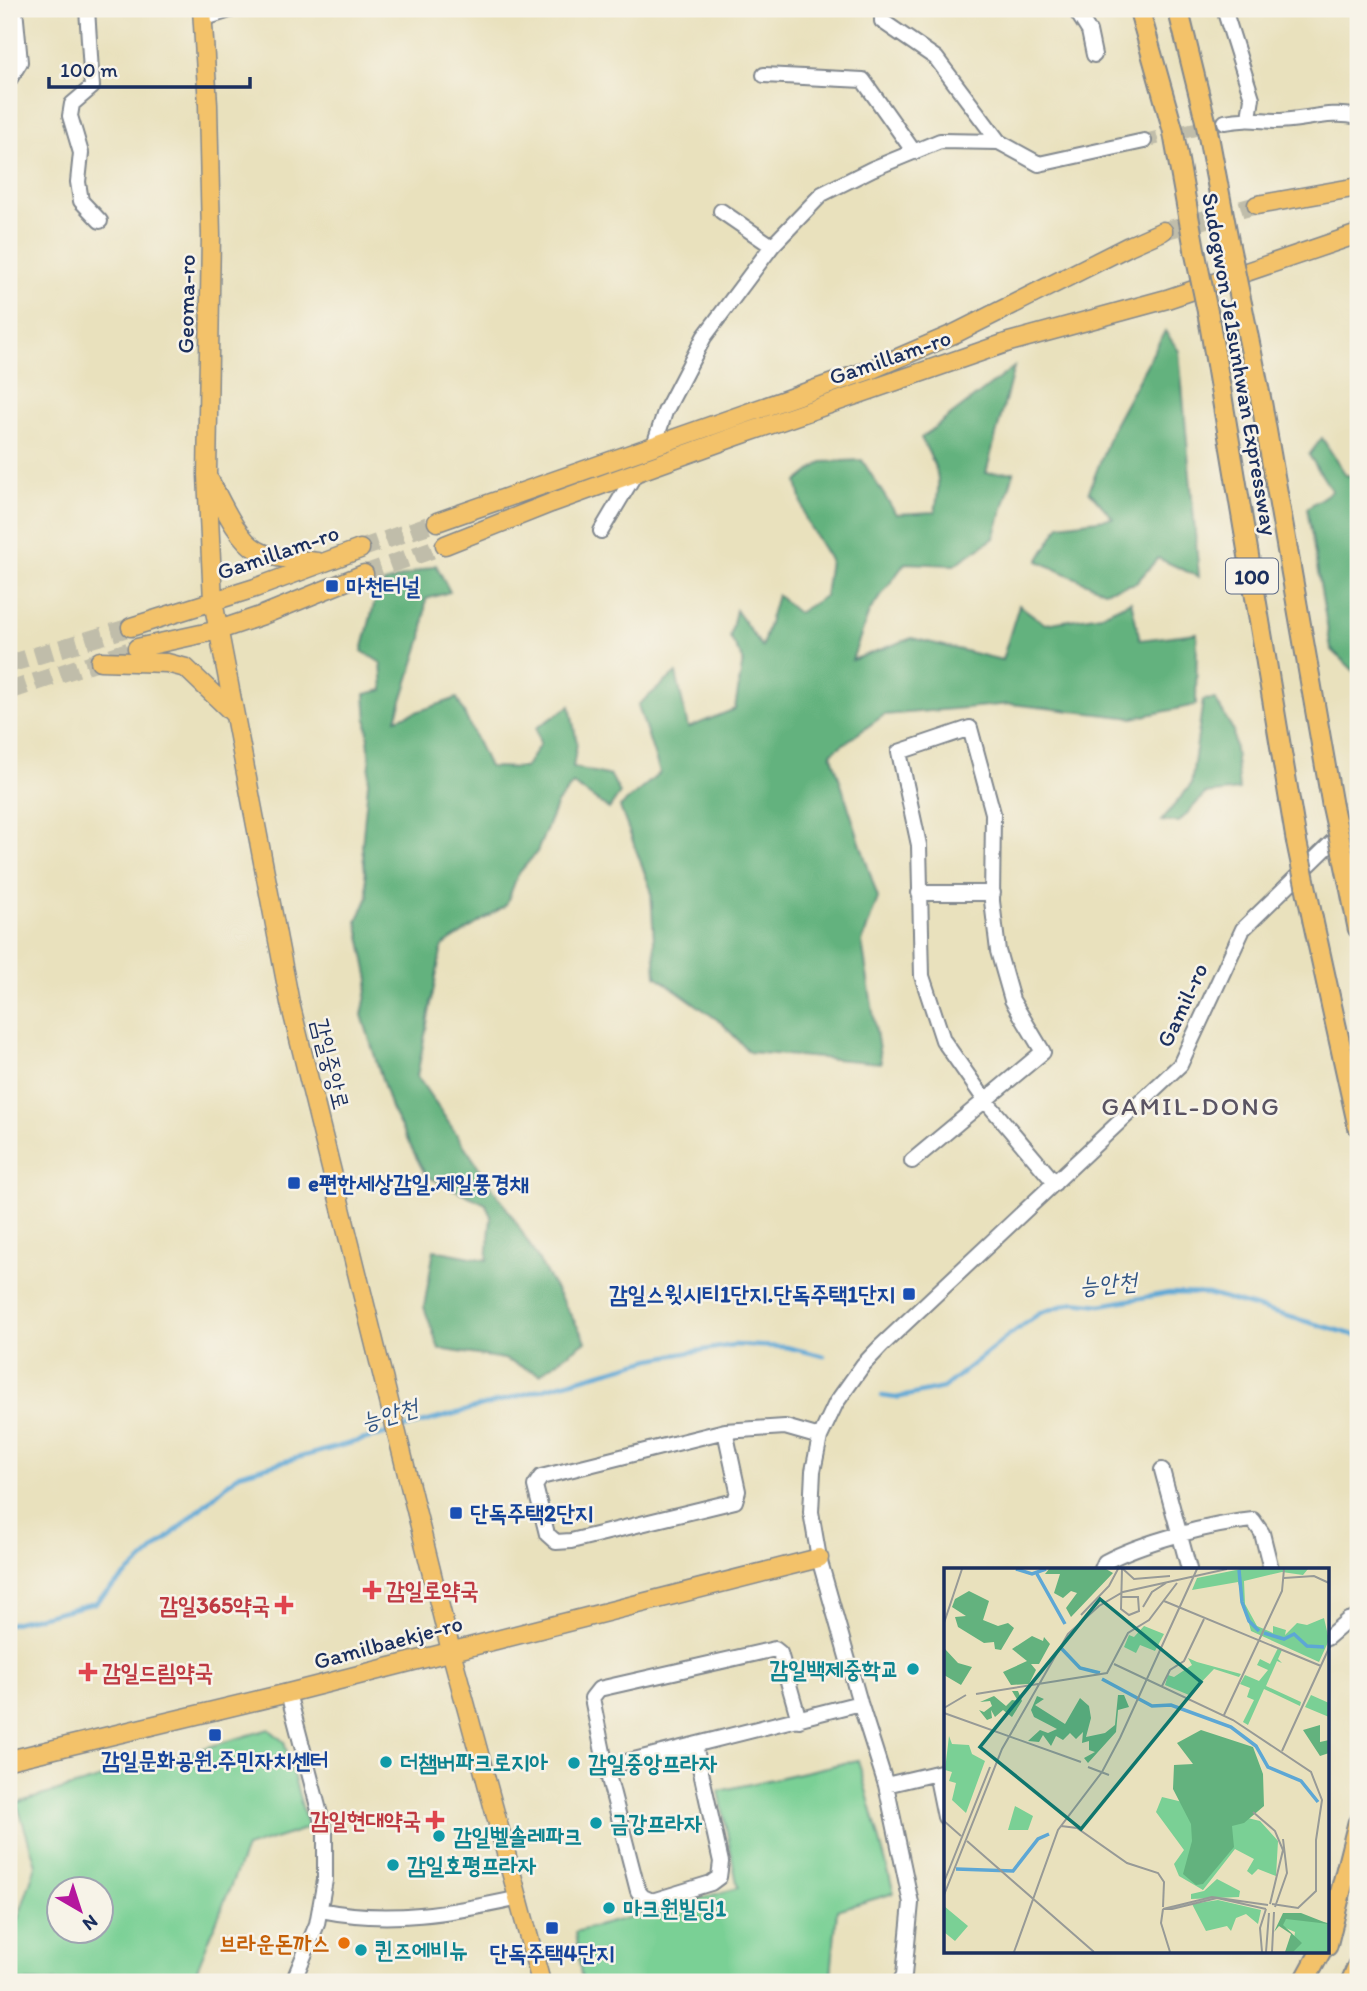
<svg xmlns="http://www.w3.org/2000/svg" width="1367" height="1991" font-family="Itim,'Poor Story',sans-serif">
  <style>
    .green { fill: #7ad095; stroke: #4a807a; stroke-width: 2; fill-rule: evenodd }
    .forest { fill: #63b27e; stroke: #3f706e; stroke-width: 2 }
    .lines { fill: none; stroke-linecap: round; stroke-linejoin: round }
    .stream { stroke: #5da7d5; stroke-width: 4.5 }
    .minor-tunnel { stroke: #c0bdaa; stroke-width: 14; stroke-dasharray: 14 7; stroke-linecap: butt }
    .major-tunnel { stroke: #c0bdaa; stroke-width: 18; stroke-dasharray: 18 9; stroke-linecap: butt }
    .minor-casing { stroke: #82888e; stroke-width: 18 }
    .major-casing { stroke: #82888e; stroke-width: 21 }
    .highway-casing { stroke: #82888e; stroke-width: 23 }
    .minor { stroke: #fff; stroke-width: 14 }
    .major { stroke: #f3c26a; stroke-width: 18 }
    .highway { stroke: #f3c26a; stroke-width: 19 }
    .highway-bridge-casing { stroke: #82888e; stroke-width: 23; stroke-linecap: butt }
    .highway-bridge { stroke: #f3c26a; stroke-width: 19 }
    .transit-dot { fill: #1a4fb4; stroke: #f7f3e8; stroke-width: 2.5 }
    .health-dot { fill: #e0444e; stroke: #f7f3e8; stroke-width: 2.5 }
    .culture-dot { fill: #0f9aa8; stroke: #f7f3e8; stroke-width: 2.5 }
    .food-dot { fill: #e8710a; stroke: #f7f3e8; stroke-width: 2.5 }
    .labels { text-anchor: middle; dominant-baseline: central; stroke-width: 5; stroke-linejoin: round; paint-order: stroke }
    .shield { fill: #f7f3e8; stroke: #5d6a87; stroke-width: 2 }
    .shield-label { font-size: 21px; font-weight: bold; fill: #1b2f5e }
    .street-label { font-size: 23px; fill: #1b2f5e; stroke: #f7f3e8 }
    .transit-label { font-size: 23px; font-weight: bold; fill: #164399; stroke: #f7f3e8; text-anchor: start }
    .health-label { font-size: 23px; font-weight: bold; fill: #be3a42; stroke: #f7f3e8; text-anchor: start }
    .culture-label { font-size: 23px; font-weight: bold; fill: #0d838f; stroke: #f7f3e8; text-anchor: start }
    .food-label { font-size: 23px; font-weight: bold; fill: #c56008; stroke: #f7f3e8; text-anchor: end }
    .water-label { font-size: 24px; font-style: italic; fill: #2f5382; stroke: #f7f3e8 }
    .quarter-label { font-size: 26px; letter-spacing: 2px; fill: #5a5463; stroke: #f7f3e8 }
    .inset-river { fill: none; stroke: #5da7d5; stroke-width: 3.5 }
    .inset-road { fill: none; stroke: #979a97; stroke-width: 2 }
    .view { fill: #0f766e; fill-opacity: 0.15; stroke: #0f766e; stroke-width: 3.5 }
    .inset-edge { fill: none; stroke: #1b2f5e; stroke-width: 3.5 }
  </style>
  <rect width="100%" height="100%" fill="#f7f3e8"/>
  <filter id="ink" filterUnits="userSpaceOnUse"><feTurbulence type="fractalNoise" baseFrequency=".0143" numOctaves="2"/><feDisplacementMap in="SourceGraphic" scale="14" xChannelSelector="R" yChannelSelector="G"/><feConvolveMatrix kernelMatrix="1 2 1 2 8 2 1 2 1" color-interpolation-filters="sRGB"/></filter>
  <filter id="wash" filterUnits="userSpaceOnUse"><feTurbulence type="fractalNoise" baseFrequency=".00686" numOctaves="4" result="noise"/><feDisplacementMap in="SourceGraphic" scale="28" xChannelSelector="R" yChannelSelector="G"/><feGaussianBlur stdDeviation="1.57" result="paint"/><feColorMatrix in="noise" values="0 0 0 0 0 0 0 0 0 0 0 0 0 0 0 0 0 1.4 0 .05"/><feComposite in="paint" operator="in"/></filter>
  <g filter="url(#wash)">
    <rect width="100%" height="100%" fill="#e9e1bd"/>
    <!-- green -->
    <path class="green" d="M269 1729 284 1742 308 1828 246 1848 192 1982H9V1932L18 1919 36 1865 17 1803ZM60 1890H102V1932H60Z
      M858 1760 894 1893 837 1910 831 1976 842 1982H582L575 1932 738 1888 719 1791Z"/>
    <!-- forest -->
    <path class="forest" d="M1165 331 1179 351 1199 577 1158 558 1136 583 1104 591 1038 561 1060 525 1113 518 1089 491 1114 425Z
      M1014 367 986 473 1014 472 994 538 954 565 905 563 869 612 852 660 912 638 1002 660 1019 605 1045 624 1101 615 1131 601 1140 640 1197 633 1196 705 1133 718 1011 704 884 715 831 753 878 898 862 942 881 1063 749 1052 722 1023 656 976 651 890 620 807 660 773 638 705 676 673 688 728 735 709 743 660 730 637 736 610 762 647 777 595 798 613 825 596 830 560 806 520 797 482 822 462 862 460 896 514 935 512C942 476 938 470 921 438Z
      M1322 438 1346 475 1358 477V618L1356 626 1358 628V675L1331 649 1307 508 1332 491 1309 455Z
      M436 565 450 592 426 599 422 638 396 719 457 698 489 767 525 768 540 744 536 728 570 706 577 743 573 767 611 776 620 793 609 809 573 784 557 803 537 852 518 874 506 905 442 946 417 1076 516 1222 586 1341 540 1374 504 1359 439 1349 424 1307 434 1250 487 1260 491 1217 486 1204 426 1176 391 1108 362 1015 369 980 357 921 368 897 362 846 370 763 365 694 383 690 381 663 362 651 379 585Z
      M1215 699 1233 730 1239 790 1205 794 1179 822 1161 821 1191 785 1203 700Z"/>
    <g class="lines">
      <!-- stream -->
      <path class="stream" d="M882 1396 896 1398 943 1388 1008 1336 1040 1313 1074 1302 1101 1305 1169 1293 1208 1294 1358 1336
        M400 1429 651 1359 733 1345 786 1347 824 1356
        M9 1624 95 1603 239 1474 391 1432"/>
    </g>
  </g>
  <g filter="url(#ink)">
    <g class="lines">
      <!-- minor-tunnel -->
      <path class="minor-tunnel" d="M1144 141 1225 122"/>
      <!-- major-tunnel -->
      <path class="major-tunnel" d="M1163 231 1257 205
        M360 549 437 522
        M364 574 445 545
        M9 664 131 627
        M9 691 137 648"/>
      <!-- minor casing -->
      <g class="minor-casing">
        <path id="minor" d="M87 9 92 87 72 104 70 116 81 153 78 182 81 201 100 221
          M882 9V21L936 58 999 142 1039 164 1144 141
          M1075 9 1089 31 1094 55
          M1224 9 1252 98 1249 118
          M202 19 233 9
          M764 75 863 80 914 152
          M9 80 20 62 15 9
          M1225 122C1246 118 1254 120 1275 121 1303 121 1331 110 1358 117
          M721 211 772 246
          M654 445 665 412 704 337 772 246 822 194 872 169 940 141 999 142
          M601 531 635 474
          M919 893H993
          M912 1161 1043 1052 1012 1000 998 951 992 901 993 813 970 728 899 752 919 845 922 976 943 1040 985 1100 1055 1183
          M725 1431 738 1491 735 1501 571 1541 556 1542 547 1534 535 1486 541 1477Z
          M725 1431 785 1427 820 1437
          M1162 1470 1189 1569
          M1102 1569 1105 1562C1142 1542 1211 1524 1253 1520L1262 1533 1271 1569
          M1327 1638 1348 1620 1358 1617
          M288 1693 325 1833V1880L317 1924 293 1982
          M695 1745 721 1862 719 1877 711 1883 652 1901 643 1897 638 1891 606 1767 592 1698 599 1689 775 1649 780 1653 799 1720
          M606 1767 860 1703
          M936 1773 945 1817
          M886 1785 945 1771
          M320 1910C389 1924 452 1913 520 1898
          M900 1982 904 1975 911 1903 886 1785 860 1703 819 1558 811 1512 813 1471 820 1437 836 1403 863 1365 881 1346 1180 1065 1243 929 1358 817"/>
      </g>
      <!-- major casing -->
      <g class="major-casing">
        <path id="major" d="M202 9 208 105 211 235 207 475 213 601 290 1003 451 1651 541 1982
          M1257 205 1358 187
          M210 481C221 501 237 539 257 550 274 560 299 559 318 562
          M437 522 870 370 956 333 1129 246 1163 231
          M445 545 551 503 737 436 1009 342 1167 299 1358 234
          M131 627 255 588 360 549
          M137 648 219 630 263 615 364 574
          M100 661 167 663 186 668 235 715
          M9 1760 288 1693 819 1558"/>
      </g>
      <!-- highway casing -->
      <g class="highway-casing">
        <path id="highway" d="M1139 9 1173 130 1195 252
          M1178 9 1206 123 1229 244
          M1242 306 1262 405 1332 804
          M1208 314 1296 839
          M1350 887 1358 928
          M1313 921 1358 1126
          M1327 1946 1358 1823
          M1304 1982 1321 1951
          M1351 1982 1358 1965"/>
      </g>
      <!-- minor -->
      <use href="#minor" class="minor"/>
      <!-- major -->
      <use href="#major" class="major"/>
      <!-- highway -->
      <use href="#highway" class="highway"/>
      <!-- highway-bridge casing -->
      <g class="highway-bridge-casing">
        <path id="highway-bridge" d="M1229 244 1242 306
          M1195 252 1208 314
          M1332 804 1350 887
          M1296 839 1313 921"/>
      </g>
      <!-- highway-bridge -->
      <use href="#highway-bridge" class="highway-bridge"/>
    </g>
  </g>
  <!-- markers -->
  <g class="transit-dot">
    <rect x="325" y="579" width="14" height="14" rx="3.5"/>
    <rect x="287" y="1176" width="14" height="14" rx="3.5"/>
    <rect x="902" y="1287" width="14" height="14" rx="3.5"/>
    <rect x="449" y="1506" width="14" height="14" rx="3.5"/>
    <rect x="208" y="1728" width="14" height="14" rx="3.5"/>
    <rect x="545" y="1921" width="14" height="14" rx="3.5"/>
  </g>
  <g class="health-dot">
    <path d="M368.5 1579.5h7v7h7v7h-7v7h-7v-7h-7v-7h7z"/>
    <path d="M280.5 1594.5h7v7h7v7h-7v7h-7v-7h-7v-7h7z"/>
    <path d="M84.5 1661.5h7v7h7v7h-7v7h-7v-7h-7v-7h7z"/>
    <path d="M431.5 1809.5h7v7h7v7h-7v7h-7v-7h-7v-7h7z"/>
  </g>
  <g class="culture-dot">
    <circle cx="913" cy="1669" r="7"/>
    <circle cx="386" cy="1762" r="7"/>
    <circle cx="574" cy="1763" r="7"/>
    <circle cx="596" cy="1823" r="7"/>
    <circle cx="439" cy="1836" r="7"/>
    <circle cx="393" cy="1865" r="7"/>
    <circle cx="609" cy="1908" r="7"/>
    <circle cx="361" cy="1950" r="7"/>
  </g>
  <circle class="food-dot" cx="344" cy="1943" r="7"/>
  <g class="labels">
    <!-- shield labels -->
    <rect class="shield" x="1226" y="558.5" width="52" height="35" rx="5"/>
    <g class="shield-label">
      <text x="1252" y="576">100</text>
    </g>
    <!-- street labels -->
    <g class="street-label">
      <text transform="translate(186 304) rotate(-89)">Geoma-ro</text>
      <text transform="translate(890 357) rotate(-19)">Gamillam-ro</text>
      <text transform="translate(1240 364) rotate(80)">Sudogwon Je1sunhwan Expressway</text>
      <text transform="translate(278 552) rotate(-19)">Gamillam-ro</text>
      <text transform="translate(1182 1005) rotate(-65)">Gamil-ro</text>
      <text transform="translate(331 1064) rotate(76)">감일중앙로</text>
      <text transform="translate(388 1642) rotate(-15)">Gamilbaekje-ro</text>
    </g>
    <!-- transit labels -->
    <g class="transit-label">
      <text x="346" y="586">마천터널</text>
      <text x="308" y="1183">e편한세상감일.제일풍경채</text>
      <text x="895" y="1294" text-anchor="end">감일스윗시티1단지.단독주택1단지</text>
      <text x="470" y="1513">단독주택2단지</text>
      <text x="215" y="1760" text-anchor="middle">감일문화공원.주민자치센터</text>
      <text x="552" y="1953" text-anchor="middle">단독주택4단지</text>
    </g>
    <!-- health labels -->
    <g class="health-label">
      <text x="386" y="1590">감일로약국</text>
      <text x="270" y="1605" text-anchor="end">감일365약국</text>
      <text x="102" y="1672">감일드림약국</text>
      <text x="421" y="1820" text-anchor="end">감일현대약국</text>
    </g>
    <!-- culture labels -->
    <g class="culture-label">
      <text x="899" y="1669" text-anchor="end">감일백제중학교</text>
      <text x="400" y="1762">더챔버파크로지아</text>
      <text x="588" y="1763">감일중앙프라자</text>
      <text x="610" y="1823">금강프라자</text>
      <text x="453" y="1836">감일벨솔레파크</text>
      <text x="407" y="1865">감일호평프라자</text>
      <text x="623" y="1908">마크원빌딩1</text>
      <text x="375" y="1950">퀸즈에비뉴</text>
    </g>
    <!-- food labels -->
    <g class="food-label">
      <text x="330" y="1943">브라운돈까스</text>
    </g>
    <!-- water labels -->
    <g class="water-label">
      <text transform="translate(1108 1283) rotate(-5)">능안천</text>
      <text transform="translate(389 1414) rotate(-16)">능안천</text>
    </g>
    <!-- quarter labels -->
    <g class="quarter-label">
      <text x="1191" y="1106">GAMIL-DONG</text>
    </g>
  </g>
  <!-- overview -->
  <g transform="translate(944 1568)">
    <rect width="385" height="385" fill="#e9e1bd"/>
    <path d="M297 1H364L359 7 338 4 300 13 301 36 313 58 329 65V58L342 62 341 67 353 55 363 57 380 50 385 72 375 94 307 63 294 14 248 22 253 10ZM200 58 220 66 211 83 196 77 192 85 180 79 185 67 190 69ZM334 80 338 82 334 91 338 95 333 93 322 118 357 134 356 138 320 121 304 157 299 154 310 132 303 129 306 120 296 116 301 107 315 113 324 102 313 97 316 91 326 96ZM244 90 253 94 297 106 295 109 270 101 245 127 221 117 224 107 230 109 248 97ZM367 127 385 135V149L361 139ZM5 168 8 176 25 177 28 186 41 193 22 245 8 232 12 215 5 213 8 204 1 202ZM218 229 316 253 334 273 332 308 314 301 308 307 303 303 310 291 291 281 259 322 235 308 230 296 240 282 212 244ZM71 238 89 248 84 262H64ZM273 311 296 323 295 329 247 331V326L260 323ZM274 332 317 342 314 356 302 346 292 350 287 363 283 358 262 363 248 336ZM0 338 24 358 11 373 0 364ZM342 350 385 355V384H348L351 364 337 358Z" fill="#7ad095"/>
    <path d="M105 1H162L169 5 127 49 122 40 133 25 127 23 119 30 110 25 116 6H101ZM25 23 45 33 39 52 54 58 64 55 70 60 57 82 51 81 50 74 40 75 14 59 11 49 22 48 8 39 11 31ZM88 68 99 73 100 69 106 76 95 96H87L92 102 85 116 67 117 59 104 83 93 68 81ZM1 81 14 95 28 99 17 117 0 107ZM68 123H74L78 133 68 149 59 142 51 149 47 142 48 150 43 152 35 142 40 144 48 138 46 133 36 134 50 128 62 138 68 132 74 133ZM174 127H180L185 139 174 142 172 164 144 195 140 190 151 184 145 182V173L138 175 139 164 132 171 126 165 119 172 112 168 107 178 99 167 95 174 84 173 96 162 104 165 113 161 90 149 87 142 93 128 100 131 91 137 121 156 136 130 145 138 147 150 142 169 161 165 171 157ZM376 157V174L385 172V185L376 188 359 162ZM257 162 309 179 319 206 320 238 300 255 288 258 290 279 259 316 252 317 239 306 248 273 247 256 229 221 230 197 249 196 233 175ZM339 345H357L385 356 342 351 339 357 358 375 349 384H341L347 366 335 358 330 364Z" fill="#63b27e"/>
    <path class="inset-river" d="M72 1 88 6 102 1M295 2 298 34 305 53 315 63M93 6 121 56M320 65 340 71 350 66 363 78 380 79M117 80 136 100 156 105M158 111 208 138 227 137 287 159 312 178 324 199 357 213 374 234M12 301 69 303 94 271 105 266"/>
    <path class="inset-road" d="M179 1 190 11 226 8M340 10 370 8 385 15M177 29H194L195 43 185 47 177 41 178 1M220 33 377 98M199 39 208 24 222 15M137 47 165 18 174 1M0 55 18 1M170 96 289 152 367 204 378 232 372 272V323L354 340 328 336M218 118 226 102 240 93 260 51M32 126 163 105 184 65 205 52 233 15M0 140 22 127M0 145 137 194M280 147 338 23 340 1M338 183 385 80M144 199 165 207M309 244 331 263 339 282 326 336M0 253 17 268M117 258 133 260 183 295 214 305 220 314 219 339M23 273 150 384M0 314 46 199M0 327 58 181 124 66 155 38 179 24 283 1M331 339 343 305 339 271M219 341 217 355 226 384M322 341 273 330 228 341H219L268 329 324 337M70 384 114 262 158 204 176 170 253 1M318 384 316 360 322 341M322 384 325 345M328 384 330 344"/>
    <path class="view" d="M156 31 257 114 137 261 36 179Z"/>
    <rect width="385" height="385" class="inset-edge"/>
  </g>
  <!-- margin -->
  <rect width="1367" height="1991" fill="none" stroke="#f7f3e8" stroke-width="35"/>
  <!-- north arrow -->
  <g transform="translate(80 1910) rotate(141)"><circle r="33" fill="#f7f3e8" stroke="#9fa5b1" stroke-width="2"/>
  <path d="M0-5L12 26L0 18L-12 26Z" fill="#b5179e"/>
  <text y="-10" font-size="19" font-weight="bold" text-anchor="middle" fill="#1b2f5e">N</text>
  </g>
  <!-- scale -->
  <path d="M49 77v10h201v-10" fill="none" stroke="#1b2f5e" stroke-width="3.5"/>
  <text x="60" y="77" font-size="21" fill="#1b2f5e" stroke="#f7f3e8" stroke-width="5" paint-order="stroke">100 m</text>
</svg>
